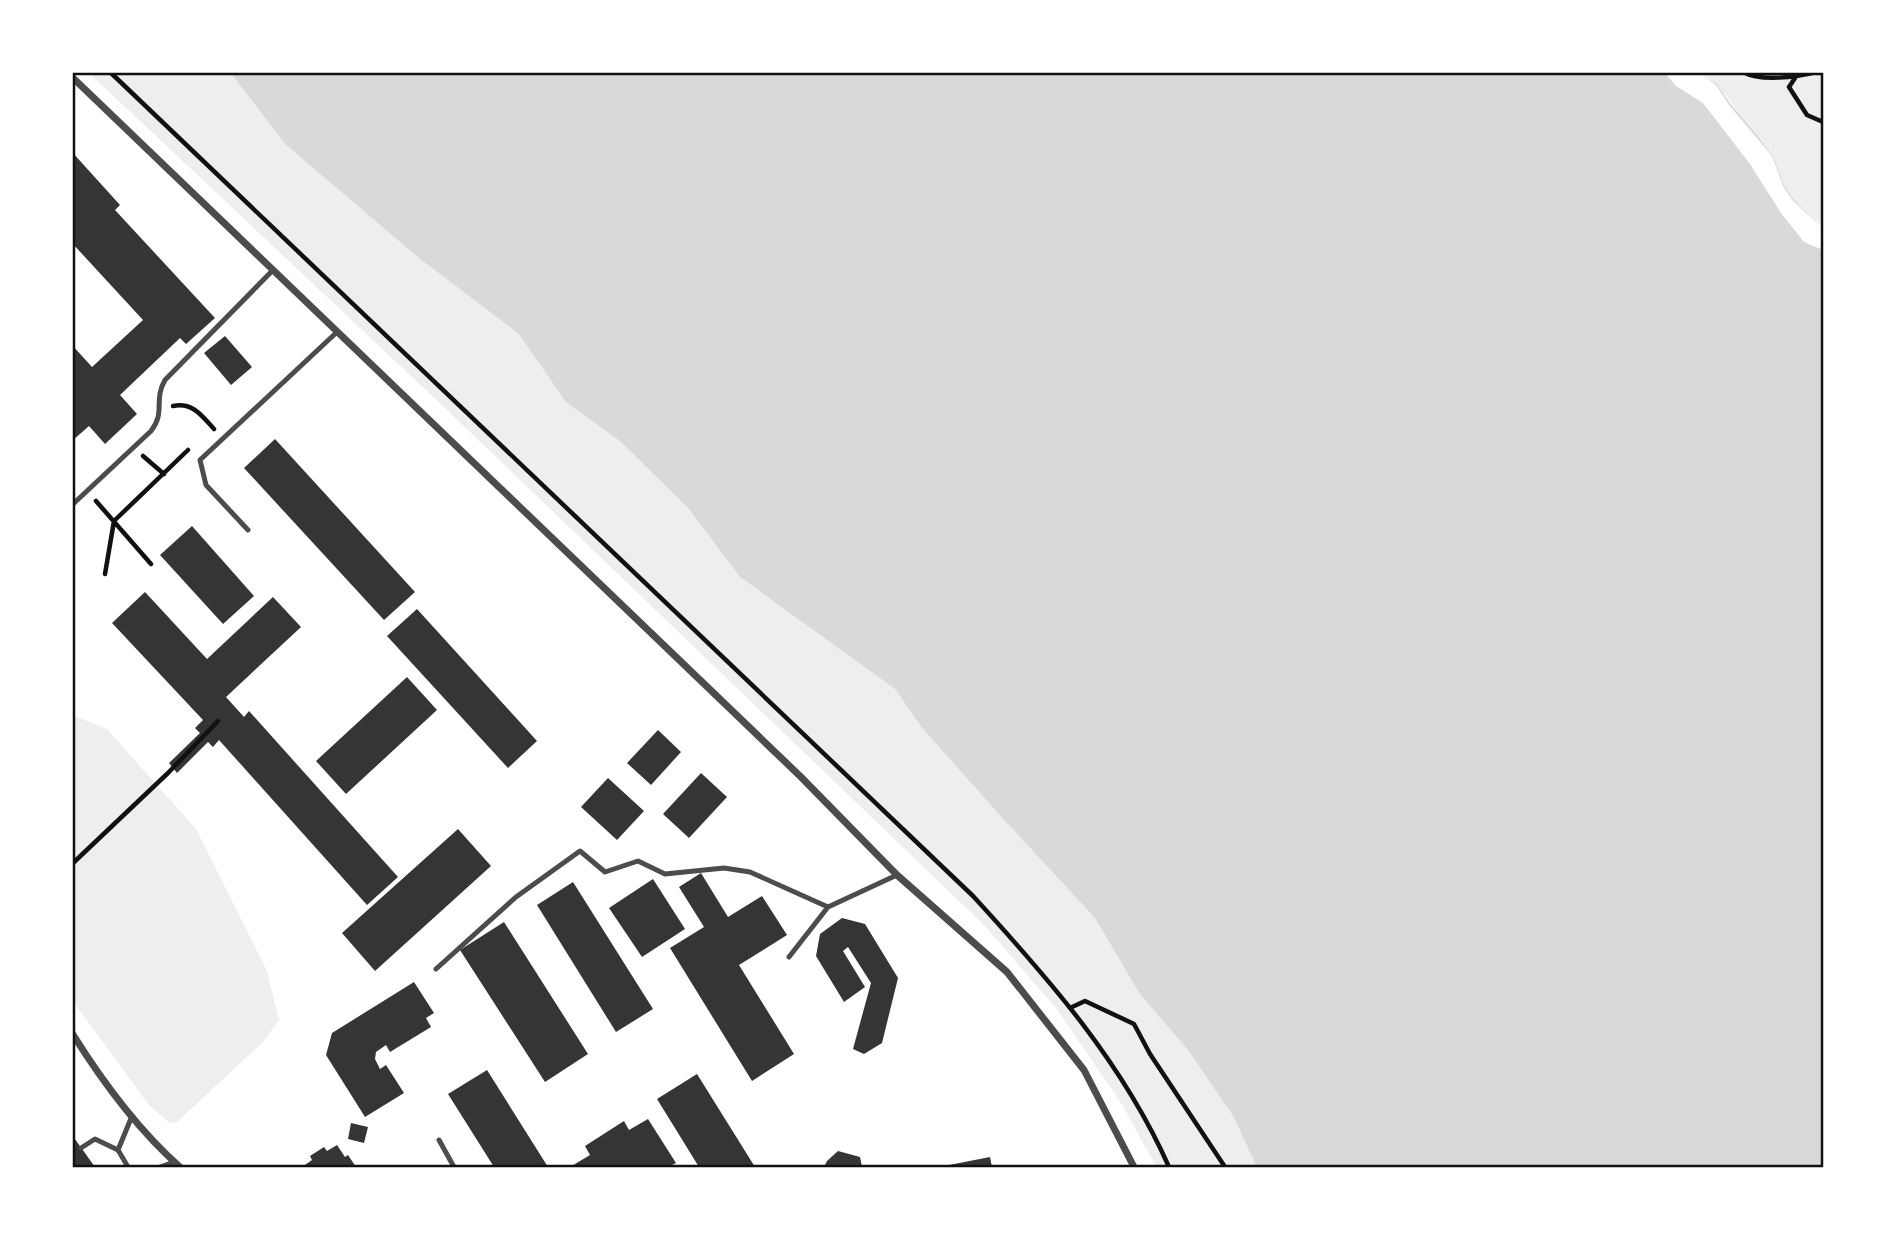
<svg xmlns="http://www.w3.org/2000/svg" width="1895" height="1239" font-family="Figtree,sans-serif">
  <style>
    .green { fill: #eee }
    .water { fill: #d9d9d9 }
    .building { fill: #353535 }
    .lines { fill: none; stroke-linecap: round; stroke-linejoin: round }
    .path { stroke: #111; stroke-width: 4.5 }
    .service { stroke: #4c4c4c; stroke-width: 5 }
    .minor { stroke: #4c4c4c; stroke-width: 7 }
    .neatline { fill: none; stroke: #111; stroke-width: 2.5 }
  </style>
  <rect width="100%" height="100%" fill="#fff"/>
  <!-- green -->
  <path class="green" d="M88 72H230L285 144 420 259 518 333 566 402 621 442 689 509 740 577 895 689 923 729 1005 821 1095 918 1139 993 1188 1050 1233 1116 1257 1167H1156L1123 1106 1056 1008 984 925 445 408Z
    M1701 72H1823V227L1794 201 1784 185 1773 156 1717 84Z
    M72 715 107 729 196 829 267 971 279 1020 262 1043 177 1122 170 1123 149 1105 72 1000Z"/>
  <!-- water -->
  <path class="water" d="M230 72H1664L1676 86 1703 103 1750 164 1781 213 1804 242 1823 250V1167H1257L1233 1116 1188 1050 1139 993 1095 918 1005 821 923 729 895 689 740 577 689 509 621 442 566 402 518 333 420 259 285 144Z
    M1698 72 1717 84 1730 103 1753 130 1773 156 1784 185 1794 200 1823 229 1793 201 1783 186 1772 156 1729 105 1716 85Z"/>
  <!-- building -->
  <path class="building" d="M72 152 120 205 115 210 215 318 186 344 180 338 120 395 137 414 105 444 89 426 72 441V345L92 367 143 320 72 243Z
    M225 336 252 367 231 385 204 353Z
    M275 439 415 592 384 620 244 468Z
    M192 526 254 596 223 624 160 555Z
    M145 592 207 659 273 597 301 627 226 697 244 717 249 711 398 877 367 905 219 740 213 747 208 742 177 773 169 763 200 733 195 728 203 720 112 623Z
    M417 609 537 741 508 768 387 636Z
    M407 677 437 710 346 794 316 761Z
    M658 730 681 752 651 785 627 763Z
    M701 773 727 797 689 838 663 814Z
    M608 778 644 811 617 840 581 807Z
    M458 829 491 866 375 971 342 933Z
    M701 873 728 917 762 896 787 935 739 965 794 1054 752 1081 670 948 704 927 679 887Z
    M653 879 685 929 642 957 609 908Z
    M573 882 653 1009 616 1032 537 905Z
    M842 918 865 924 898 978 882 1043 864 1054 853 1049 871 983 848 947 843 951 865 987 844 1002 816 956 820 934Z
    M504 922 588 1054 545 1082 460 950Z
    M414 982 434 1013 426 1018 431 1027 390 1052 386 1045 376 1052 375 1059 380 1069 386 1065 404 1093 365 1117 326 1055 332 1033Z
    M487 1070 548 1167H494L448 1094Z
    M697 1074 755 1167H699L657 1099Z
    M648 1119 676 1163 668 1167H570L590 1155 585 1146 624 1121 629 1130Z
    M351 1123 368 1127 364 1143 348 1139Z
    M72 1135 95 1167H72Z
    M337 1145 345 1157 348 1155 356 1167H302L312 1160 310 1156 324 1147 327 1151Z
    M838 1151 860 1157 862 1167H824L827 1161Z
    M990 1157 992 1167H944V1166Z"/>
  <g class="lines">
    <!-- path -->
    <path class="path" d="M110 72 973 896C1049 979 1123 1063 1169 1167
      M1743 72C1761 82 1797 77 1816 72
      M1795 78 1789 87 1807 115 1823 122
      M173 406C193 402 202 416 214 429
      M143 456 164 474
      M96 501 151 564
      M105 574 114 521 188 450
      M72 864 168 773 218 721
      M1070 1008 1085 1001 1134 1024 1150 1054 1225 1167"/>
    <!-- service -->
    <path class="service" d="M72 505 151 431C166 412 153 401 165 380L273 270
      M248 530 206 485 200 460 337 332
      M789 957 828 907 897 875
      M436 969 516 897 580 851 605 872 638 861 665 874 724 868 750 872 828 907
      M439 1140 454 1167
      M81 1148 95 1139 118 1150 128 1167
      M118 1150 132 1116
      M160 1167 174 1162"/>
    <!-- minor -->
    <path class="minor" d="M72 77 801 777 897 875 1007 972 1084 1070 1134 1167
      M72 1033C102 1081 137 1129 180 1167"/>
  </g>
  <!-- border -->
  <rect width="1895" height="1239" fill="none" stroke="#ffffff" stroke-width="147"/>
  <rect x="74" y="74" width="1748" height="1092" class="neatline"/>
</svg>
